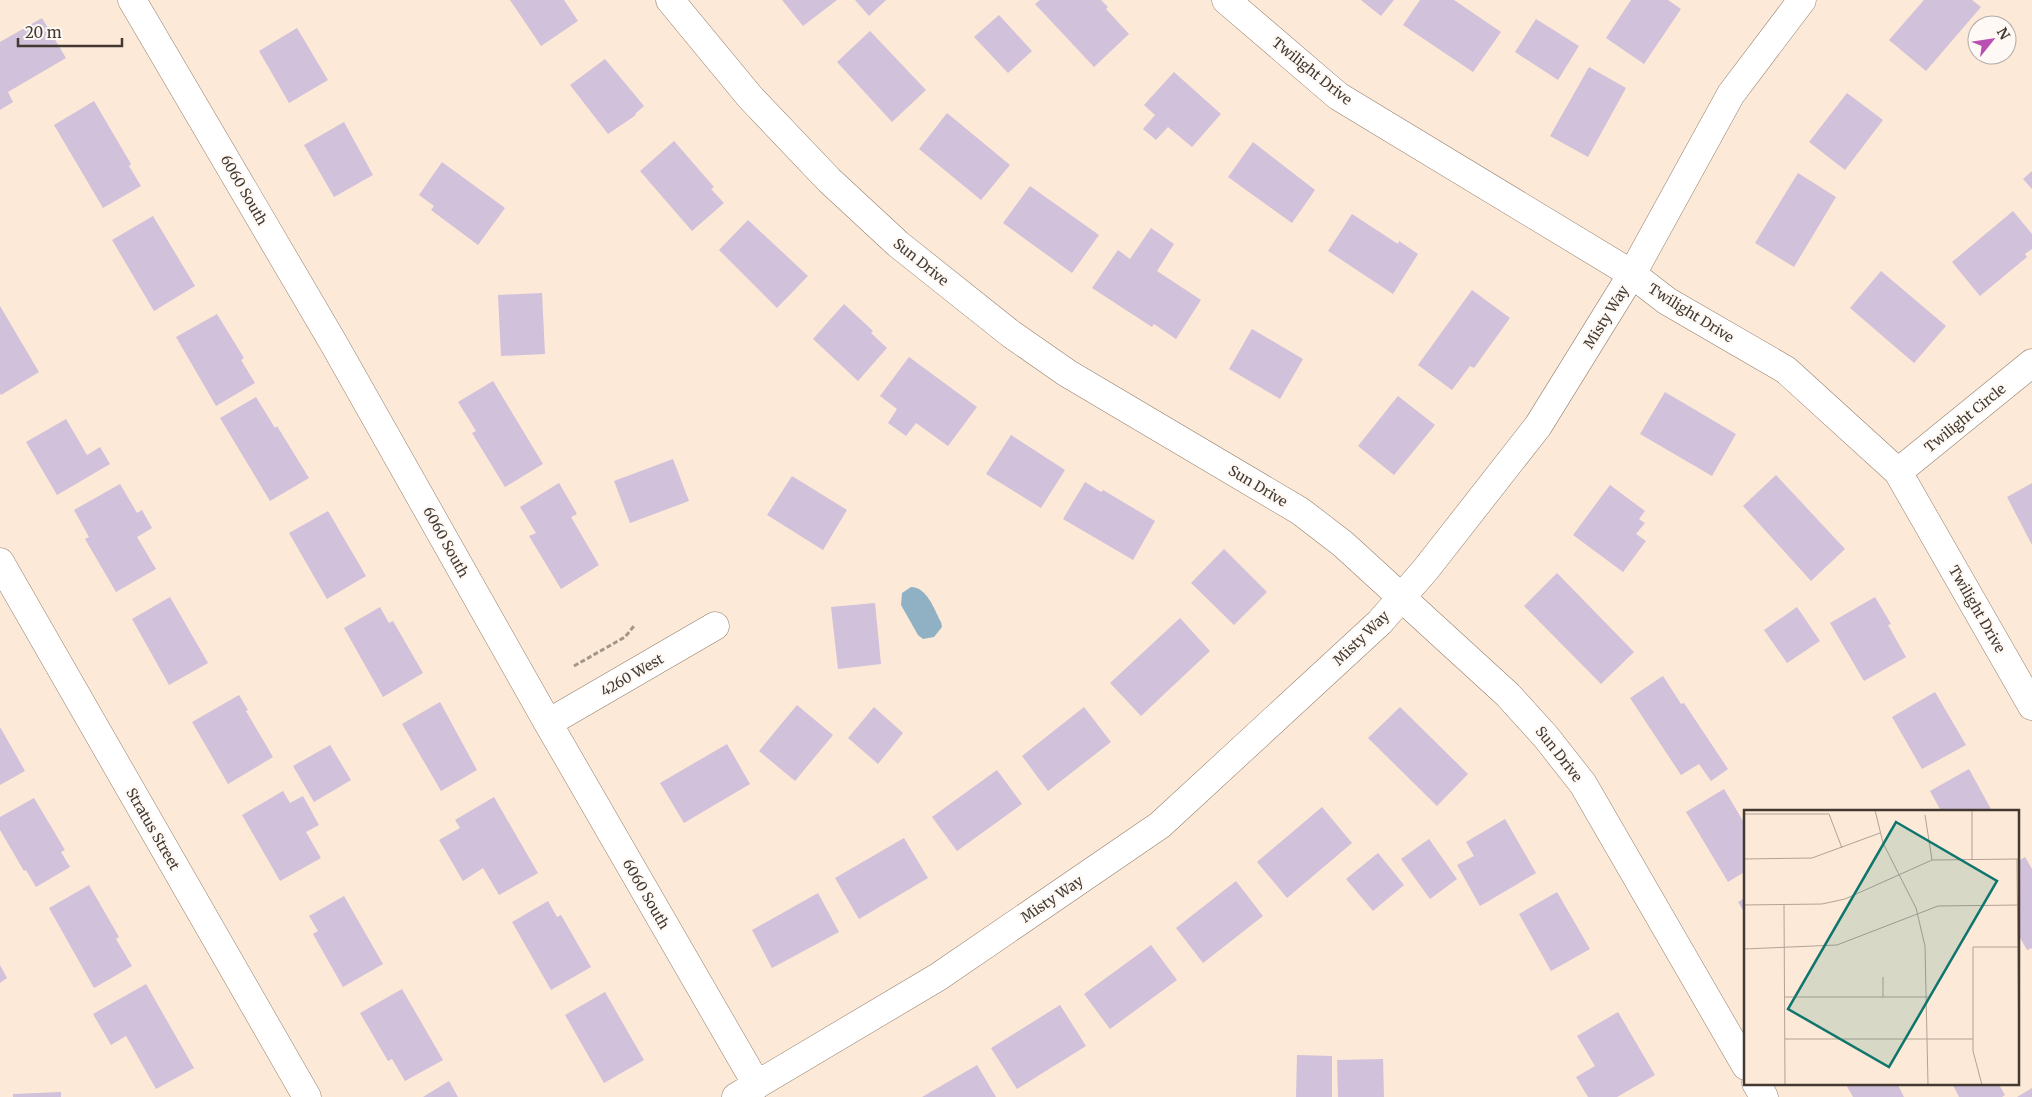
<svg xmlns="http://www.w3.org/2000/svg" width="2032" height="1097" font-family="Merriweather,serif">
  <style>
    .water { fill: #90b1c4 }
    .building { fill: #d1c1da }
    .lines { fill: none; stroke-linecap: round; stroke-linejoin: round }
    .street-casing { stroke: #947f6c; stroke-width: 29 }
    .path { stroke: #a49689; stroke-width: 3; stroke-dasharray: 5 2.5; stroke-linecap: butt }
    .street { stroke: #fff; stroke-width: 28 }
    .labels { text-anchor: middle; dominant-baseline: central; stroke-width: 4.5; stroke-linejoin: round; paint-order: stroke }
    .street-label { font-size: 14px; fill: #433931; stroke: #fef9f5 }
    .inset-road { fill: none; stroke: #b2a395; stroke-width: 1 }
    .view { fill: #0f766e; fill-opacity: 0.15; stroke: #0f766e; stroke-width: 2.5 }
    .inset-edge { fill: none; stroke: #433931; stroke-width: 2.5 }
  </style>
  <rect width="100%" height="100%" fill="#fce9d8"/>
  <!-- water -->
  <path class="water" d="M911 587C927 587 934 609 941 622L942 627 934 637 923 639 918 635 901 605 902 593Z"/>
  <!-- building -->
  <path class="building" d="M510 0H564L578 21 541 46Z
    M782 0H837L803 26Z
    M855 0H886L869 16Z
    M1040 0H1101L1108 7 1106 9 1129 34 1094 67 1035 4Z
    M1361 0H1394L1381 16Z
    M1420 0H1454L1501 32 1473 72 1403 25Z
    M1631 0H1668L1681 9 1644 64 1606 38Z
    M1924 0H1972L1981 7 1926 71 1889 40Z
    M999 15 1032 51 1008 73 974 37Z
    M42 18 66 58 8 92 13 102 0 110V42Z
    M1536 19 1579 46 1558 80 1515 52Z
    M297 28 328 80 289 103 259 51Z
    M870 31 926 90 892 122 837 62Z
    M605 59 644 106 635 114 636 115 608 134 570 85Z
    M1589 67 1626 88 1588 157 1550 136Z
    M1174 72 1221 114 1192 147 1168 127 1156 140 1143 129 1155 115 1144 105Z
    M1847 93 1883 120 1845 170 1809 142Z
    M94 101 131 164 129 166 141 186 103 208 54 125Z
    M947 113 1010 165 981 200 919 149Z
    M344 122 373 175 334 197 304 145Z
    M674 141 714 187 711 189 724 203 692 231 640 171Z
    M1253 142 1315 190 1292 223 1228 177Z
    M442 162 505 208 478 245 431 210 434 206 419 195Z
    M2032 171V189L2023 179Z
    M1798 173 1836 197 1794 267 1755 243Z
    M1030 186 1099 235 1072 273 1003 223Z
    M2013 211 2032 234V249L2025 254 2027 257 1980 296 1952 262Z
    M1352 214 1398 244 1399 241 1418 254 1393 294 1328 251Z
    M153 216 195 286 154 311 112 240Z
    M748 220 808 276 777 308 719 250Z
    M1151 228 1174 244 1157 271 1201 300 1176 339 1154 324 1152 327 1092 288 1118 250 1130 259Z
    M1881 271 1946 326 1914 363 1850 308Z
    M1472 290 1510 318 1474 368 1470 366 1452 390 1418 365Z
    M542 293 545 354 501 356 498 295Z
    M844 304 873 331 871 333 887 348 858 381 813 339Z
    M0 306 39 372 1 395 0 393Z
    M217 314 244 358 241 360 255 383 216 406 176 337Z
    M1252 329 1303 359 1280 399 1229 369Z
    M909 357 977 407 948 446 916 423 906 436 888 423 897 409 880 396Z
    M493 381 543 464 505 487 472 433 476 431 458 402Z
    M1665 392 1736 434 1712 476 1640 434Z
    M1398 396 1435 425 1394 475 1358 446Z
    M256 397 275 428 277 426 309 478 270 501 220 418Z
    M66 419 87 455 100 447 110 464 57 495 26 442Z
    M1011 435 1065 470 1041 508 986 474Z
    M673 459 689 501 630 523 614 481Z
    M1776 475 1845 549 1811 581 1743 506Z
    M792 476 847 510 823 550 767 515Z
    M1085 482 1101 492 1103 490 1155 521 1133 560 1063 519Z
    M559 483 577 514 571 517 599 565 561 589 529 536 536 533 520 507Z
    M2032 483V545L2007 497Z
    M120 484 137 513 142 510 152 528 137 537 156 569 116 592 85 539 89 537 74 510Z
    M1610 485 1645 511 1639 519 1645 523 1636 534 1646 541 1623 572 1573 535Z
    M328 511 366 576 327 599 289 533Z
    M1224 549 1267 592 1234 625 1191 583Z
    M1557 573 1634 652 1601 684 1524 606Z
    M170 597 208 663 169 685 132 619Z
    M1875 597 1891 624 1888 625 1906 657 1864 681 1830 623Z
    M875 603 881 664 838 669 831 607Z
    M380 607 389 623 393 621 423 673 383 697 344 628Z
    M1797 607 1820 641 1787 663 1764 630Z
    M1180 618 1210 651 1141 716 1110 683Z
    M1663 676 1681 704 1684 703 1728 769 1711 781 1699 764 1681 775 1630 698Z
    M1935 692 1966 745 1922 769 1892 717Z
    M239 695 248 710 246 711 273 757 228 784 192 722Z
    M440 702 477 770 441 791 402 724Z
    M797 705 833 735 795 781 759 751Z
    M874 707 903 733 878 764 848 738Z
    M1084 707 1111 742 1048 791 1022 756Z
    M1400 707 1468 774 1437 806 1368 738Z
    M0 727 25 771 0 785Z
    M727 744 750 784 684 823 660 783Z
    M330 745 351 780 314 802 293 766Z
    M1969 769 1992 811H1941L1930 791Z
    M997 770 1022 804 957 851 932 817Z
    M1724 789 1746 826V871L1728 882 1686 812Z
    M283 791 290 803 303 796 319 825 306 832 321 858 280 881 242 815Z
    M494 797 538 873 499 895 483 868 463 881 439 840 460 828 455 820Z
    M34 798 65 850 61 852 70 867 36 887 26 870 24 871 0 830V817Z
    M1322 807 1352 843 1287 898 1257 862Z
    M1505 819 1536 873 1480 906 1457 865 1474 856 1466 842Z
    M904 838 928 878 859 919 835 878Z
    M1429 839 1457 879 1430 899 1401 859Z
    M1378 853 1404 885 1373 911 1346 879Z
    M2025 857 2032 869V948L2027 950 2018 934V861Z
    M1236 881 1263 916 1203 963 1176 928Z
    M89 885 119 937 116 939 132 966 94 988 49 908Z
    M1557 892 1590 949 1551 971 1519 914Z
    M818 893 839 932 772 968 752 930Z
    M344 896 383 964 343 987 313 934 318 931 309 916Z
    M1746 897V915L1738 902Z
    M548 901 557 917 561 915 591 967 551 990 512 922Z
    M1151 945 1177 980 1110 1029 1084 994Z
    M0 965 7 978 0 983Z
    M146 984 194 1068 156 1089 126 1036 111 1045 93 1014Z
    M402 989 443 1060 405 1081 392 1059 388 1061 360 1013Z
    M605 992 644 1060 604 1083 565 1015Z
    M1060 1005 1086 1046 1017 1089 991 1048Z
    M1618 1012 1655 1075 1617 1097H1588L1576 1077 1595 1066 1577 1036Z
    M1297 1055 1332 1056V1097H1296Z
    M1383 1059 1384 1097H1338L1337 1060Z
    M977 1065 996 1097H922Z
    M449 1081 458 1097H423Z
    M1845 1083H1897L1904 1097H1853Z
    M1952 1083H1998L2005 1095 2002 1097H1959Z
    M2032 1088V1097H2017Z
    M61 1092V1097H13V1094Z"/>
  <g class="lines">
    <!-- street casing -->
    <g class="street-casing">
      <path id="street" d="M132 0 334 344 548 723 757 1085
        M670 0 750 97 829 180 898 244 1011 334 1067 373 1300 511 1343 544 1508 695 1546 737 1583 784 1746 1066
        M1226 0 1338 96 1632 274 1667 301 1786 370 1898 472 2032 706
        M1898 472 2032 363
        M0 562 307 1097
        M548 723 715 626
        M1756 1083 1764 1097
        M736 1097 938 977 1160 825 1380 622 1426 569 1538 426 1632 274 1731 94 1802 0"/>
    </g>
    <!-- path -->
    <path class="path" d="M574 666 625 637 634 626"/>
    <!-- street -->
    <use href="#street" class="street"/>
  </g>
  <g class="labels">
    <!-- street labels -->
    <g class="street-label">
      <text transform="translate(1312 71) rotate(39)">Twilight Drive</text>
      <text transform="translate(244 190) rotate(60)">6060 South</text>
      <text transform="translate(921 262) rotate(39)">Sun Drive</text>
      <text transform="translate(1691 313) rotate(32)">Twilight Drive</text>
      <text transform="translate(1606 317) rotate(-58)">Misty Way</text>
      <text transform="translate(1965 418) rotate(-39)">Twilight Circle</text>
      <text transform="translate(1258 486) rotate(31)">Sun Drive</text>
      <text transform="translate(446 542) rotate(61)">6060 South</text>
      <text transform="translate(1977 609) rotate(60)">Twilight Drive</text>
      <text transform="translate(1361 638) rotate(-44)">Misty Way</text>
      <text transform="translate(632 675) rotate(-30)">4260 West</text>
      <text transform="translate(1559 754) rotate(52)">Sun Drive</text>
      <text transform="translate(153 829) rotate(60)">Stratus Street</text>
      <text transform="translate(646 894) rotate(60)">6060 South</text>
      <text transform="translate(1052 899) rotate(-34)">Misty Way</text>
    </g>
  </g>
  <!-- overview -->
  <g transform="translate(1744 810)">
    <rect width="275" height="275" fill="#fce9d8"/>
    <path class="inset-road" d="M131 0 139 33 172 98 181 136 184 275M228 0V50M0 4H85L98 38M181 5 188 50M0 49 68 48 136 23M273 49 275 251M0 95 78 94 101 89 188 50 275 49M40 95 41 275M0 139 93 135 194 96 275 95M139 167V187M41 187H184M41 229H229M238 275 229 241V137H274"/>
    <path class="view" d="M152 12 253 71 145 257 44 199Z"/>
    <rect width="275" height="275" class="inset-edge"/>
  </g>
  <!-- north arrow -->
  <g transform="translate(1992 40) rotate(60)"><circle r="24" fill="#fef9f5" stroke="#b3aca7"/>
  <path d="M0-4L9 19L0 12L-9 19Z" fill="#b94fb1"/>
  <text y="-8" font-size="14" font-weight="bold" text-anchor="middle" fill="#433931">N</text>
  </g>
  <!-- scale -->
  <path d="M18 38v8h104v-8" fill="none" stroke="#433931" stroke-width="2.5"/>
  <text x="25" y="38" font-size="15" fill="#433931" stroke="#fef9f5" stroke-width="4" paint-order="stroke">20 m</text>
</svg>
